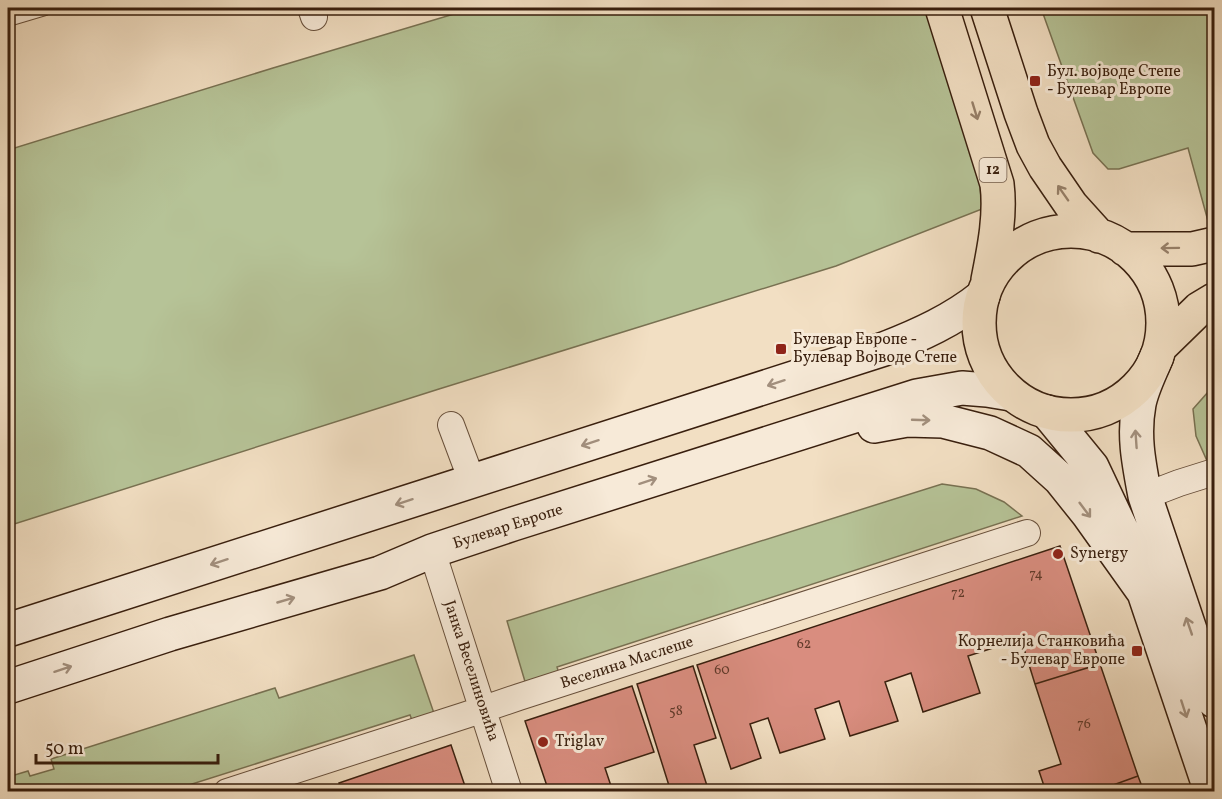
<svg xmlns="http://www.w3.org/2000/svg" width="1222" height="799" font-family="Vollkorn,serif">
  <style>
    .green { fill: #b6c397; stroke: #787152; stroke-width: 1.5 }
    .building { fill: #d98d7f; stroke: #391f0e; stroke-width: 1.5 }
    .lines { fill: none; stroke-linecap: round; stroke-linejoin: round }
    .service-casing { stroke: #674f3b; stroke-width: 16 }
    .minor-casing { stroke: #674f3b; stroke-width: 28 }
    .secondary-casing { stroke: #391f0e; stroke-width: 36 }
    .primary-casing { stroke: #391f0e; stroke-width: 36 }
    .service { stroke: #f7ead8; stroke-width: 14 }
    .minor { stroke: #f7ead8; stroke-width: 26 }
    .secondary { stroke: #f7ead8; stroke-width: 33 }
    .primary { stroke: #f2dfc3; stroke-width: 33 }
    .oneway { stroke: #967f68 }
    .oneway2 { stroke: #a28f7d }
    .poi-dot { fill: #8f2418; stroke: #f7ead8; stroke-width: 2 }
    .labels { text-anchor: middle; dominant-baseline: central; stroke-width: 6; stroke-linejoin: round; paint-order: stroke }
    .number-label { font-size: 14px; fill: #613a2a }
    .shield { fill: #f7ead8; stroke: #725c4b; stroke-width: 1.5 }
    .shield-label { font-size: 15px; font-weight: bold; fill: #391f0e }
    .poi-label { font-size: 16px; fill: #391f0e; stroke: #f7ead8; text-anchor: start }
    .street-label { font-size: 16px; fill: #391f0e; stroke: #f7ead8 }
  </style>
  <rect width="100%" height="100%" fill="#f2dfc3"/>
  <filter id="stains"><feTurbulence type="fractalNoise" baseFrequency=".00333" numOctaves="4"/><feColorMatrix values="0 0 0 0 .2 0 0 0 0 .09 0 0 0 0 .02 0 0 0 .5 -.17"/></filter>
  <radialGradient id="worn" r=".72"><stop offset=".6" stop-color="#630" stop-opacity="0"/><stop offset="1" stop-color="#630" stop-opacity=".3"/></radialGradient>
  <!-- green -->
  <path class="green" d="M474 8H929L978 161 982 209 836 266 439 389 8 526V150L273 68Z
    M1041 8H1214V231L1211 232 1188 148 1119 169H1108L1093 153Z
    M1214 389V461L1208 463 1196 436 1193 409 1209 391Z
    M942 484 976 489 1004 502 1022 516 557 667 562 684 529 695 507 621Z
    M414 655 437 722 416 731 410 715 170 791H8V777L28 771 30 776 54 769 51 759 275 688 279 698Z"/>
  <!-- building -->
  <path class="building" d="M1060 546 1100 664 1035 684 1021 639 968 656 980 693 923 712 911 673 885 682 898 721 850 736 839 701 815 709 825 739 780 753 768 718 750 724 761 758 731 769 697 665Z
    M1100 664 1138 776 1094 792H1046L1039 771 1061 764 1035 684Z
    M693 666 716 738 694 745 709 792H671L637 684Z
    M632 686 654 752 605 768 613 792H549L525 721Z
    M451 745 467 792H342L339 783Z
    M1138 776 1144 792H1094Z"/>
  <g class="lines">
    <!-- service casing -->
    <g class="service-casing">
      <path id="service" d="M8 19 45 8"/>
    </g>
    <!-- minor casing -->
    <g class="minor-casing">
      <path id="minor" d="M311 8 314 17
        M451 425 472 481
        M1145 496 1179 483 1214 472
        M432 551 509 792
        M227 792 466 715 519 697 1027 533"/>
    </g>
    <!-- secondary casing -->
    <g class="secondary-casing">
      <path id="secondary" d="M1157 356C1151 371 1142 388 1139 404 1133 436 1139 464 1145 496L1214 701
        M1047 412 1092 467 1126 539 1211 792
        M874 426 907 420 943 421 990 433 1029 451 1060 479 1088 514 1145 594
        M8 630 884 349C920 335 953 320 983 296
        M8 687 170 634 380 573 432 551 513 524 917 396 962 388 987 390 1011 394"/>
    </g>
    <!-- primary casing -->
    <g class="primary-casing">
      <path id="primary" d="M942 8 997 184C1001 216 994 249 988 280
        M987 8 1021 113 1033 145 1045 167 1071 205 1099 236
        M979 323a92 92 0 1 1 184 0a92 92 0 1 1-184 0Z
        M1125 249H1192L1214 244
        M1160 347 1199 309 1214 300"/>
    </g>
    <!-- service -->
    <use href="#service" class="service"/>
    <!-- minor -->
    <use href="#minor" class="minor"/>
    <!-- secondary -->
    <use href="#secondary" class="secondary"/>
    <!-- primary -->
    <use href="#primary" class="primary"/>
  </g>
  <!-- one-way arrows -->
  <defs><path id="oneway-shaft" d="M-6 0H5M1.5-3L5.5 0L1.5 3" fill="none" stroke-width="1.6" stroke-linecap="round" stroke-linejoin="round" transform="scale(1.5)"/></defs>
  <g class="oneway">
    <use href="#oneway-shaft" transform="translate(975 111) rotate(73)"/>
    <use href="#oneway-shaft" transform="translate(1063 193) rotate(-125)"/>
    <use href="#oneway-shaft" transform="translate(1170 248) rotate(179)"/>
  </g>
  <g class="oneway2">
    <use href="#oneway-shaft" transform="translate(776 383) rotate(162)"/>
    <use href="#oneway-shaft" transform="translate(921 420) rotate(2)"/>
    <use href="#oneway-shaft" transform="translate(1136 439) rotate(-94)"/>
    <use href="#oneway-shaft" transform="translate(590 443) rotate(162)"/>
    <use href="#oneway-shaft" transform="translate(648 481) rotate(-18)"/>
    <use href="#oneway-shaft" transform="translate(404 502) rotate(162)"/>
    <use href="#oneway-shaft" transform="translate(1085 510) rotate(53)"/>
    <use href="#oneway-shaft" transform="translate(219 562) rotate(162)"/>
    <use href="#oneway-shaft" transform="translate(286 600) rotate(-16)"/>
    <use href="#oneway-shaft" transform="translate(1189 626) rotate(-109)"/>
    <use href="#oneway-shaft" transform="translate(63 669) rotate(-18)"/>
    <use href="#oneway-shaft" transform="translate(1184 709) rotate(72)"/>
  </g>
  <!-- markers -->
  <g class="poi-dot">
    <rect x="1029" y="75" width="12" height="12" rx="3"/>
    <rect x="775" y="343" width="12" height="12" rx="3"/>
    <circle cx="1058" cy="554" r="6"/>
    <rect x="1131" y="645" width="12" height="12" rx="3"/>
    <circle cx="543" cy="742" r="6"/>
  </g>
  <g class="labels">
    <!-- number labels -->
    <g class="number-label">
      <text x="1036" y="574">74</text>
      <text x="958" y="593">72</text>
      <text x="804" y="644">62</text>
      <text x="722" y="670">60</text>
      <text x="676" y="711">58</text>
      <text x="1084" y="724">76</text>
    </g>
    <!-- shield labels -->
    <rect class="shield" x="979.5" y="158" width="27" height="24" rx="4.5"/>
    <g class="shield-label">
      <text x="993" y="170">12</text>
    </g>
    <!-- poi labels -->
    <g class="poi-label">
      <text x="1047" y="72">Бул. војводе Степе<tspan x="1047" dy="18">- Булевар Европе</tspan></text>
      <text x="793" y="340">Булевар Европе -<tspan x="793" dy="18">Булевар Војводе Степе</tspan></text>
      <text x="1070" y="554">Synergy</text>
      <text x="1125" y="642" text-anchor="end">Корнелија Станковића<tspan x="1125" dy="18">- Булевар Европе</tspan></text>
      <text x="555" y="742">Triglav</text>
    </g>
    <!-- street labels -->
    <g class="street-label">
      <text transform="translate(508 527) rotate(-18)">Булевар Европе</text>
      <text transform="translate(627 663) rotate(-18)">Веселина Маслеше</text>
      <text transform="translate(471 671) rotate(72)">Јанка Веселиновића</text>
    </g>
  </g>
  <!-- margin -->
  <rect width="1222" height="799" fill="none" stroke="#f2dfc3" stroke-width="30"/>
  <rect x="9" y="9" width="1204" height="781" fill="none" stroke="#391f0e" stroke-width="3"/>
  <rect x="15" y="15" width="1192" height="769" fill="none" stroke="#391f0e" stroke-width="1.5"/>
  <!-- scale -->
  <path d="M36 754v9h182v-9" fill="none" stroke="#391f0e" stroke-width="3"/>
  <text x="45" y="754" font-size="18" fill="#391f0e" stroke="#f7ead8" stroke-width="4.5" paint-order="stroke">50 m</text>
  <rect width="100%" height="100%" filter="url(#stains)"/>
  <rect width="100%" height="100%" fill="url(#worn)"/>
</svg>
